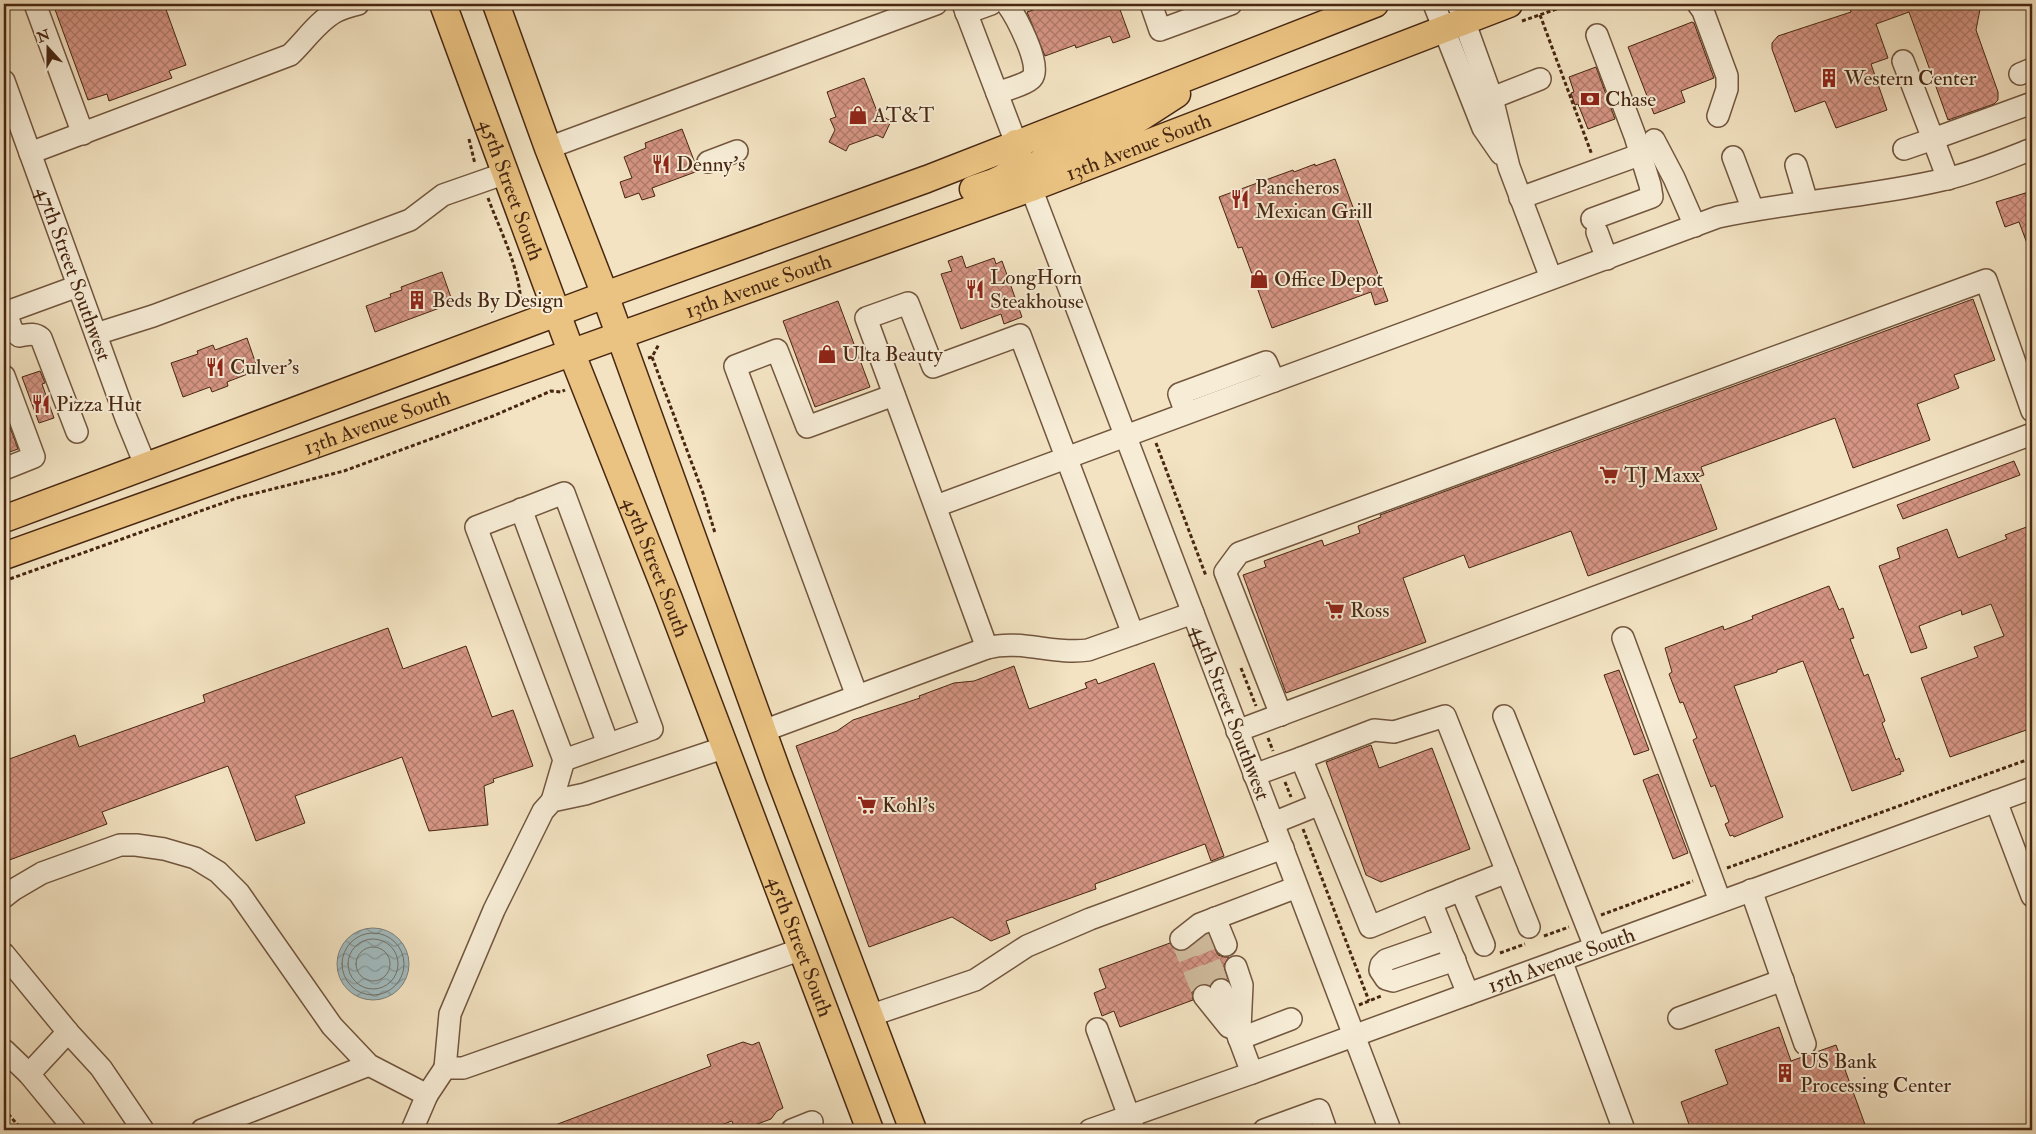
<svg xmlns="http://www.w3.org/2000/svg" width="2036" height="1134" font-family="'IM FELL Double Pica',serif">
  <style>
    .water { fill: url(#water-waves); stroke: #7d807a }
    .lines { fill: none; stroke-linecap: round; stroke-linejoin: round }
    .shore { stroke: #747168; stroke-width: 1 }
    .building { fill: url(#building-cross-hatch); stroke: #472712 }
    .minor-tunnel { stroke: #d1bd9f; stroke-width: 21; stroke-dasharray: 21 11; stroke-linecap: butt }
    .minor-casing { stroke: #72563e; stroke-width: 24 }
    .major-casing { stroke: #472712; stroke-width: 29 }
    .path { stroke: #472712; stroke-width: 3; stroke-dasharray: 4 2.5; stroke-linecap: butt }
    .minor { stroke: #f7edd7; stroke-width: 21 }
    .major { stroke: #eac281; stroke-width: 26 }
    .labels { text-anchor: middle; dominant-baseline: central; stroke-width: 4; stroke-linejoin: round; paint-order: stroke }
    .poi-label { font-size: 21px; fill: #472712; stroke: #f7edd7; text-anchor: start }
    .street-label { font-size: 21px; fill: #472712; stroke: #f7edd7 }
  </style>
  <defs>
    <pattern id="water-waves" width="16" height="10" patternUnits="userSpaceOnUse" patternTransform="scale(1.25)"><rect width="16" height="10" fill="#a1bbbf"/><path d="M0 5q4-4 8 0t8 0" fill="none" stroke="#85989a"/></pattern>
    <pattern id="building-cross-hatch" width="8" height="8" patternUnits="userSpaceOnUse" patternTransform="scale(1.25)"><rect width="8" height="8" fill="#d69584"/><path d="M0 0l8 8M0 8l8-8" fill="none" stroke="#af7a6b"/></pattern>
  </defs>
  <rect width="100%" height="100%" fill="#f3e3c2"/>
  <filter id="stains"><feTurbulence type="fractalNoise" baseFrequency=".004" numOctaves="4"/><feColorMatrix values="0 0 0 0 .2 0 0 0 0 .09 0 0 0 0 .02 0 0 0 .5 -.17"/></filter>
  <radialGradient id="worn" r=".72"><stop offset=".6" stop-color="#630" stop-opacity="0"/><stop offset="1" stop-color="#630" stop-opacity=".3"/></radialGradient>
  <!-- water -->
  <path class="water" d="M337 964a36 36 0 1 1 72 0a36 36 0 1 1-72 0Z"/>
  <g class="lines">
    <!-- shore -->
    <path class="shore" d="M342 964a31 31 0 1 1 62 0a31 31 0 1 1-62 0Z
      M348 964a25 25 0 1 1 50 0a25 25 0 1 1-50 0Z
      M356 964a17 17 0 1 1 34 0a17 17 0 1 1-34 0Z"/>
  </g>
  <!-- building -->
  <path class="building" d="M53 4H164L186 65 169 71 172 78 109 101 107 94 88 100Z
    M1051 4H1118L1130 37 1113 43 1110 36 1076 48 1075 45 1045 56 1027 12Z
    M1849 4H1981L1976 30 1998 92V100L1994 104 1948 120 1909 12 1876 24 1888 58 1871 64 1887 110 1836 128 1825 101 1795 112 1772 49V43L1778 36 1851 12Z
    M1692 22 1694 23 1714 78 1681 91 1685 102 1654 114 1628 47Z
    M1596 67 1615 119 1588 129 1578 104 1575 105 1571 93 1574 92 1569 77Z
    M864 78 878 114 891 121 883 138 877 135 849 145 846 151 829 142 835 130 830 119 836 117 827 92Z
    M682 129 698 171 652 188 655 196 642 200 639 193 625 198 620 182 632 178 624 157 646 148 645 143Z
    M1335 159 1388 301 1375 305 1371 292 1272 328 1242 247 1238 248 1219 197 1293 170 1294 172 1315 164V166Z
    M2032 191V253L2031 254 2019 222 2005 227 1996 202Z
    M962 256 966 268 994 258 996 264 1002 261 1022 317 1004 324 1001 314 961 329 941 274 952 271 948 261Z
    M442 272 453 303 375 332 366 306 391 297 390 294 402 290 401 287Z
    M1973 299 1995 360 1954 375 1959 388 1917 404 1930 440 1853 468 1835 418 1701 467 1704 475 1698 477 1717 529 1588 576 1571 531 1469 568 1464 555 1403 578 1426 642 1286 693 1243 575 1266 567 1264 561 1322 540 1324 546 1360 533 1358 526 1381 517 1380 515Z
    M838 301 870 387 815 407 783 321Z
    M247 338 258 370 227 382 228 386 212 392 210 387 183 397 171 363 198 354 197 351 213 345 215 350Z
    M40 371 45 383 42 384 54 418 39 423 22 377Z
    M4 411 18 449 4 454Z
    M2014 461 2020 475 1903 519 1897 505Z
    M2032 525V728L1950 757 1921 678 1978 657 1974 647 2004 636 1991 604 1962 615 1961 610 1919 626 1927 648 1911 653 1879 566 1900 558 1897 548 1947 529 1958 558 2007 539 2005 535Z
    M1829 586 1839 610 1843 608 1854 638 1850 639 1864 676 1868 674 1885 721 1882 723 1896 760 1899 758 1904 771 1900 772 1901 774 1852 791 1803 661 1777 670V672L1734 686 1783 817 1734 837 1733 835 1730 836 1725 824 1729 822 1715 785 1711 787 1693 740 1697 738 1683 702 1680 703 1669 674 1672 672 1665 648 1723 626 1724 630 1753 619 1752 616Z
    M388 628 403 669 466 646 492 717 513 710 533 766 493 779 494 782 484 786 488 825 429 831 402 757 295 796 305 823 256 841 228 766 102 812 107 824 4 862V761L75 735 79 747 205 702 203 695Z
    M1154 663 1224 856 1211 861 1205 844 1095 884 1096 889 1006 921 1010 933 991 941 952 917 869 947 796 746 837 731 853 720 920 698 919 696 954 683 974 681 1014 666 1029 709 1087 688 1085 683 1096 679 1098 684Z
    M1619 670 1649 750 1634 755 1604 675Z
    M1371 745 1379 768 1432 748 1470 849 1381 882 1366 875 1326 762Z
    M1658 774 1688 853 1673 859 1643 780Z
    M1208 934 1218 955 1224 957H1229L1224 965 1227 979 1217 978 1210 985 1203 984 1197 986 1192 992 1193 1000 1120 1027 1114 1011 1102 1016 1094 993 1106 988 1099 969 1170 943 1176 950 1183 951Z
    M1779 1027 1791 1061 1836 1045 1867 1130H1691L1681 1102 1728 1084 1715 1050Z
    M743 1042 752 1045 759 1042 783 1108 777 1111 771 1119 741 1130H735L732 1121 708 1130H542L711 1066 707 1055Z"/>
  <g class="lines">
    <!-- minor-tunnel -->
    <path class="minor-tunnel" d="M1198 933 1221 990
      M1181 939 1204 996"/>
    <!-- minor casing -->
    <g class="minor-casing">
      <g id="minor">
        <path d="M35 4 83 134"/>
        <path d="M963 4 1016 143"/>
        <path d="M1151 4 1160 30 1231 4"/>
        <path d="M1434 4 1483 128 1501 154"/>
        <path d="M1458 4 1492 98 1509 167 1551 278"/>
        <path d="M1698 4 1703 11 1727 76V89L1718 116"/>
        <path d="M966 13 991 4"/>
        <path d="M1903 61 1933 139 1904 149"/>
        <path d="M2020 74 2032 69"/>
        <path id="s1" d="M4 81 126 418 146 467"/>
        <path d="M997 93C1005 90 1027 84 1032 78 1043 66 1015 15 1007 4"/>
        <path d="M1492 98 1540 79"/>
        <path d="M1654 140 1674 178 1695 226"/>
        <path d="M548 148 936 4"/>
        <path d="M30 153 290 55C305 41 317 22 335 12 342 8 350 6 358 4"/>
        <path d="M1733 157 1753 210"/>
        <path d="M708 162 737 151"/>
        <path d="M1796 165 1807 202"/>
        <path d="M1948 179 1933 139 2032 103"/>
        <path id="s2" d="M1031 188 1390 1130"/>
        <path d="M1520 198 1639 155"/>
        <path d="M1592 219 1652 197 1650 185 1635 136 1597 35"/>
        <path d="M1597 232 1607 259"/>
        <path d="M6 312 12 330 19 336C27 335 34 332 41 338L77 432"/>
        <path d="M4 313 78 286"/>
        <path d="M96 334 153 316 410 220 443 195 506 173"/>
        <path d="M4 376 34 457 4 469"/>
        <path d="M1186 413 1179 394 1266 362 1274 381"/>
        <path d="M936 506 1718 217C1793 201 1871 197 1946 179 1976 172 2004 160 2032 149"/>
        <path d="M521 509 608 744"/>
        <path d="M1623 638 1720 901"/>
        <path d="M987 648 866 318 908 303 933 367 1020 335 1133 634"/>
        <path d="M857 696 735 366 777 350 807 427 894 395"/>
        <path d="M1281 715 1225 572 1239 553 1986 280 2032 411"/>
        <path d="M1504 716 1595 947"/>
        <path d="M763 731 987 648C1021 639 1054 655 1088 650L1193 613"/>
        <path d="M1237 731 2032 434"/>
        <path d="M1254 775 1301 758"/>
        <path d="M552 801 564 760 652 729 564 493 476 527 564 760"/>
        <path d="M1996 801 2032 896"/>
        <path d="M1320 804 1301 758 1374 730 1394 732 1445 716 1507 872"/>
        <path d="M1273 823 1320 804 1370 927 1431 902 1468 994"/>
        <path d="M1461 890 1484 945"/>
        <path d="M1751 890 1805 1044"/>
        <path d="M4 897 13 890 42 873 120 845H136L164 849 195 858 218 872 239 893 332 1026 369 1065 427 1095 412 1130"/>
        <path d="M1431 902 1507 872 1529 927"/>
        <path d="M1215 918 1226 945"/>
        <path d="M1181 939 1200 924 1297 887"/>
        <path d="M1446 939 1386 960 1381 965 1380 970 1386 979 1393 981 1455 960"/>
        <path d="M4 954 68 1032"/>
        <path d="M1561 960 1624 1130"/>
        <path d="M1236 967 1242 985 1240 1029"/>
        <path d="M1221 990 1252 1073"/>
        <path d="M1204 996 1229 1027"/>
        <path d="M869 1016 975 980 1027 946 1090 919 1283 848"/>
        <path d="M1679 1018 1783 980"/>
        <path d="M1097 1029 1134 1130"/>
        <path d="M1239 1039 1291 1019"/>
        <path d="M4 1050 29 1074 75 1130"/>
        <path d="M445 1068 450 1014 494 910 543 811 552 801 585 794 726 747"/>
        <path d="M29 1074 68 1032 101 1068 143 1130"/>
        <path d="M427 1095 445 1068H463L802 949"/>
        <path d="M202 1130 369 1065"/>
        <path d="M792 1130 812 1122"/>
        <path id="s3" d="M1090 1130 1252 1073 2032 788"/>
        <path d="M1264 1130 1319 1110 1326 1130"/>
      </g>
    </g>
    <!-- major casing -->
    <g class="major-casing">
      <g id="major">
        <path id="s4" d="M443 4 572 354 669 599 870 1130"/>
        <path d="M496 4 548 148 605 295 779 776 913 1130"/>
        <path d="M1031 188 1034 169 1044 159 1059 151 1129 125 1177 94"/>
        <path d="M973 189C994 182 1008 180 1020 160L1016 143"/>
        <path d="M4 519 605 295 927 179 1375 4"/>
        <path id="s5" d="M4 556 1031 188 1509 4"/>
      </g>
    </g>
    <!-- path -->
    <path class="path" d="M1540 15 1592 155
      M1522 21 1571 4
      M469 139 475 164
      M488 198C501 233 520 268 521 306
      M652 357 703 493 715 533
      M648 358 652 357 659 344
      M1156 443 1206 576
      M4 581 237 498 344 471 493 416 551 391 561 392 565 390
      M1241 668 1256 706
      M1268 738 1273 751
      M1285 782 1291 797
      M1303 829 1369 1001
      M1727 868 2032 758
      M1601 915 1693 881
      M1544 936 1569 927
      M1500 953 1525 944
      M1359 1005 1381 996
      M4 1109 22 1130"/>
    <!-- minor -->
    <use href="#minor" class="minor"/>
    <!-- major -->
    <use href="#major" class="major"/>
  </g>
  <!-- icons -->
  <defs>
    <g id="building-bare" transform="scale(1.5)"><path d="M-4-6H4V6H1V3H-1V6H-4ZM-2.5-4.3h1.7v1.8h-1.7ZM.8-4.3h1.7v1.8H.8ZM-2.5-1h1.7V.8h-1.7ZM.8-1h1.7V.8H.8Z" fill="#8f2418" stroke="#f7edd7" stroke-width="2.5" paint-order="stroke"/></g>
    <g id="bank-bare" transform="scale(1.5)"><path d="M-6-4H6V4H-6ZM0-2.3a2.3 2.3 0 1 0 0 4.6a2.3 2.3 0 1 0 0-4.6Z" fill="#8f2418" stroke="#f7edd7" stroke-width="2.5" paint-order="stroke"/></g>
    <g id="shop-bare" transform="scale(1.5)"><path d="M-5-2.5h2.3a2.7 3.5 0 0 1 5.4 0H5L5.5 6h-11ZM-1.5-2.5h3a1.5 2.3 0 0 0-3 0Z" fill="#8f2418" stroke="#f7edd7" stroke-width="2.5" paint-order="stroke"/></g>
    <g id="restaurant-bare" transform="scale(1.5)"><path d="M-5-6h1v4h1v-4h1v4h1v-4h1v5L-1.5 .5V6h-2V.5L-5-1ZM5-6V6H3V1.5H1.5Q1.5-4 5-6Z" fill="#8f2418" stroke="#f7edd7" stroke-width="2.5" paint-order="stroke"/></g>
    <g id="supermarket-bare" transform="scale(1.5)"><path d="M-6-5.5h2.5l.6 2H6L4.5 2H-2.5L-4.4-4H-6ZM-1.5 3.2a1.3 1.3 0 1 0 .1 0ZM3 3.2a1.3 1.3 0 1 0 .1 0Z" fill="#8f2418" stroke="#f7edd7" stroke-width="2.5" paint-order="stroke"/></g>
  </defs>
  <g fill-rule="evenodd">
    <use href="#building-bare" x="1829" y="78"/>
    <use href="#bank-bare" x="1590" y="99"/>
    <use href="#shop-bare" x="858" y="115"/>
    <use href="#restaurant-bare" x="661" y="164"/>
    <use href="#restaurant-bare" x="1240" y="199"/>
    <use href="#shop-bare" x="1259" y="279"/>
    <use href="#restaurant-bare" x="975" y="289"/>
    <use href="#building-bare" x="417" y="300"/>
    <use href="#shop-bare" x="827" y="354"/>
    <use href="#restaurant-bare" x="215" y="367"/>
    <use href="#restaurant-bare" x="41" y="404"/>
    <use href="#supermarket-bare" x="1609" y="475"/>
    <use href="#supermarket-bare" x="1335" y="610"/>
    <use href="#supermarket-bare" x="867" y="805"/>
    <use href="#building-bare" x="1785" y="1073"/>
  </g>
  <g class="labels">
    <!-- poi labels -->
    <g class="poi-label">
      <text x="1844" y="78">Western Center</text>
      <text x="1605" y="99">Chase</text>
      <text x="873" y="115">AT&amp;T</text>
      <text x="676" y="164">Denny's</text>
      <text x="1255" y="187">Pancheros<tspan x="1255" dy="24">Mexican Grill</tspan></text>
      <text x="990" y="277">LongHorn<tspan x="990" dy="24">Steakhouse</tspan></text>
      <text x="1274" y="279">Office Depot</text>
      <text x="432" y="300">Beds By Design</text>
      <text x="842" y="354">Ulta Beauty</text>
      <text x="230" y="367">Culver's</text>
      <text x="56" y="404">Pizza Hut</text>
      <text x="1624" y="475">TJ Maxx</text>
      <text x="1350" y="610">Ross</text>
      <text x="882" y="805">Kohl's</text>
      <text x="1800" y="1061">US Bank<tspan x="1800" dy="24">Processing Center</tspan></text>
    </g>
    <!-- street labels -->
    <g class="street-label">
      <text stroke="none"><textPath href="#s5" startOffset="1206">13th Avenue South</textPath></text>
      <text stroke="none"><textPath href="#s4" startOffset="198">45th Street South</textPath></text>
      <text stroke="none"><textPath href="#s1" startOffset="205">47th Street Southwest</textPath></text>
      <text stroke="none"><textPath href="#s5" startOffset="801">13th Avenue South</textPath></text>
      <text stroke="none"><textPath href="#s5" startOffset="396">13th Avenue South</textPath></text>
      <text stroke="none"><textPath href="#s4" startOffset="602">45th Street South</textPath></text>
      <text stroke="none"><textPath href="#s2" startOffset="561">44th Street Southwest</textPath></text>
      <text stroke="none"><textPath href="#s4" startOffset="1008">45th Street South</textPath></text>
      <text stroke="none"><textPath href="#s3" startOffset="501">15th Avenue South</textPath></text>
    </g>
  </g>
  <!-- margin -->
  <rect width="2036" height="1134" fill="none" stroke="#f3e3c2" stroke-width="20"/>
  <rect x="5" y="5" width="2026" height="1124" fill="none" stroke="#472712" stroke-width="2.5"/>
  <rect x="10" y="10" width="2016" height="1114" fill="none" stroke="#472712"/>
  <!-- north arrow -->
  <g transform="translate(48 48) rotate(339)" stroke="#f7edd7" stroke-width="4" paint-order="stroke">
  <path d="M0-4L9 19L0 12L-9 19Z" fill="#472712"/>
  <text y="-8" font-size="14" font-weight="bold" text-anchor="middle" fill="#472712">N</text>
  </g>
  <rect width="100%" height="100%" filter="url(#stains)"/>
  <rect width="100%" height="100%" fill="url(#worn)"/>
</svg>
